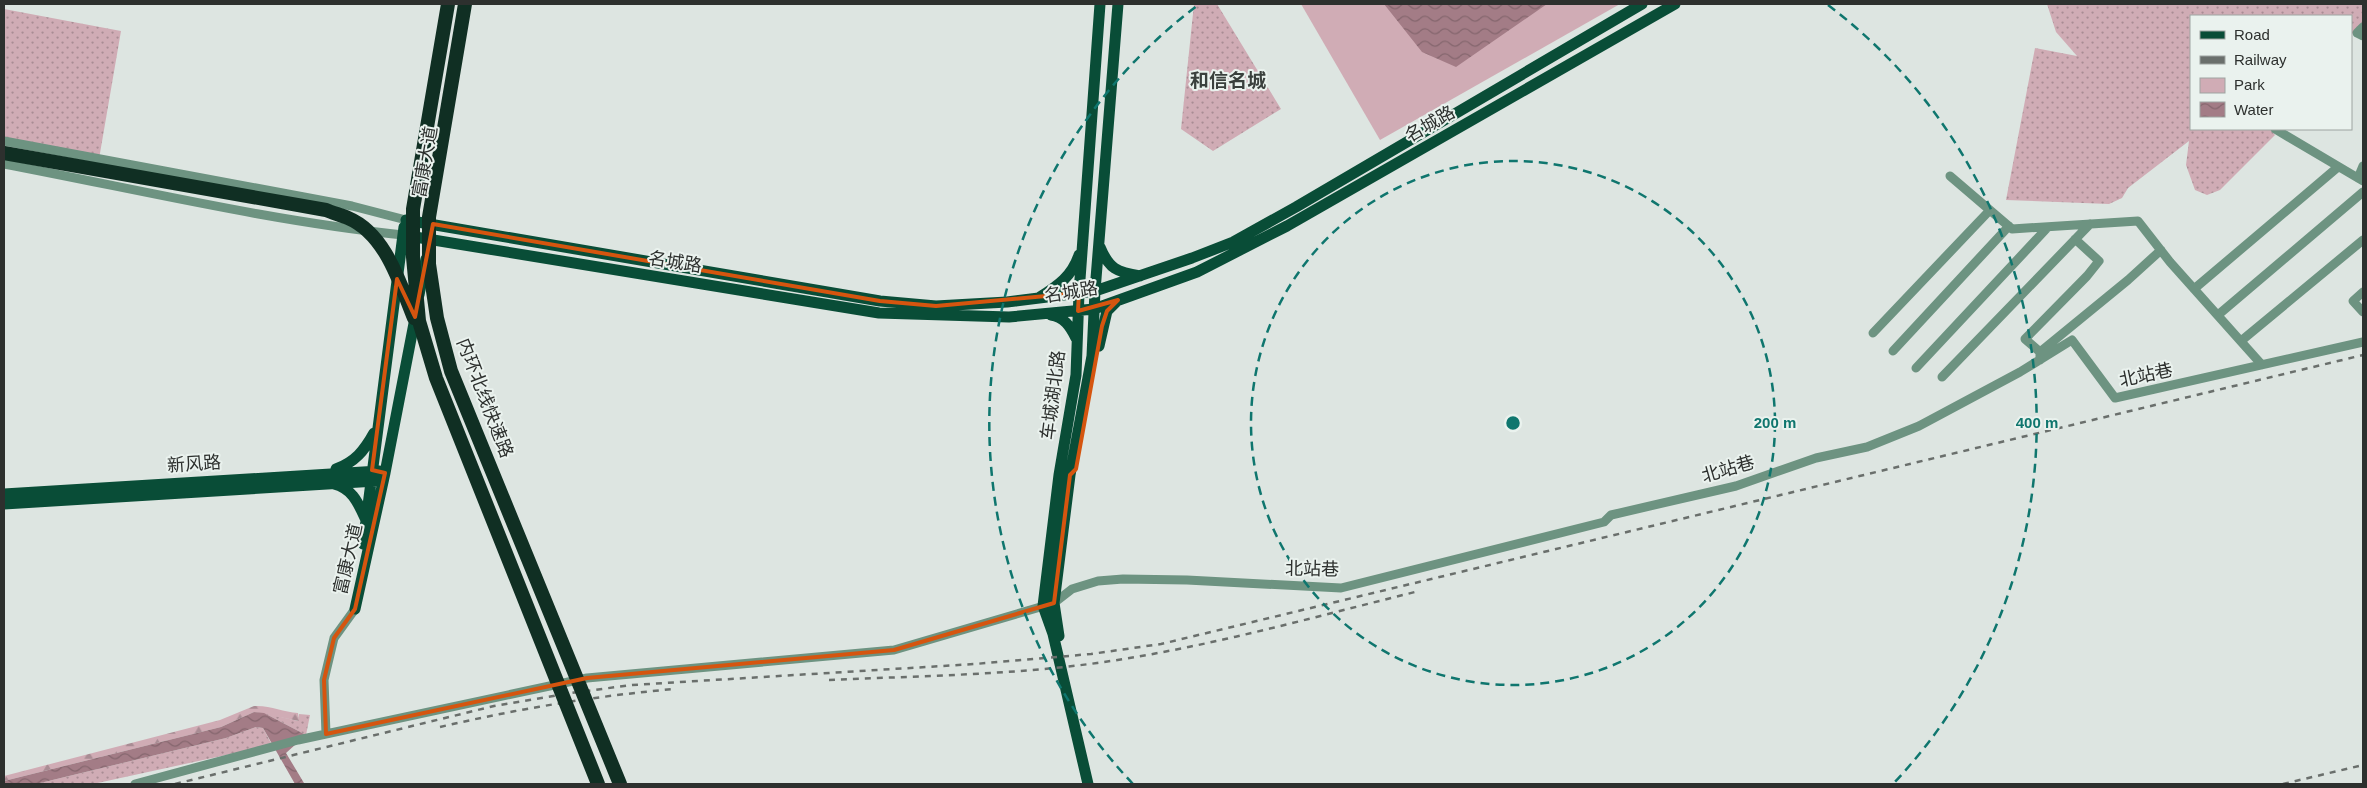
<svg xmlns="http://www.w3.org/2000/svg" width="2367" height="788" font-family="Helvetica,'Noto Sans SC',sans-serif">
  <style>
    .grass { fill: url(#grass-dots) }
    .forest { fill: url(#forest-firs) }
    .park { fill: #d0acb5 }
    .water { fill: url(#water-waves) }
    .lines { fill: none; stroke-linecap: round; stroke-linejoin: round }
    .minor { stroke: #6d9381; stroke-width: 9 }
    .major { stroke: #094d37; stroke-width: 11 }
    .rail { stroke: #6a6f6c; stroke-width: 2.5; stroke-dasharray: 6 6; stroke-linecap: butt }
    .highway-bridge { stroke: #102f23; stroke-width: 14 }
    .marked { fill: none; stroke: #d5550f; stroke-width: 4; stroke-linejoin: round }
    .ring { fill: none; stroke: #0f766e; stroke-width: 2.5; stroke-dasharray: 9 6 }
    .labels { text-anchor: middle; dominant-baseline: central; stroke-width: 4; stroke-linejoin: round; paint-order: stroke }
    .street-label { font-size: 18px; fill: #2d302e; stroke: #eaf2ee }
    .neighbourhood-label { font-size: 19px; font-weight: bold; fill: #3a403d; stroke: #eaf2ee }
    .centre { fill: #0f766e; stroke: #eaf2ee; stroke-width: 2.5 }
    .ring-label { font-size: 15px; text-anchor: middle; font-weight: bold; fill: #0f766e; stroke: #eaf2ee; stroke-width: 4; stroke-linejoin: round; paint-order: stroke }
  </style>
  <defs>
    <pattern id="grass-dots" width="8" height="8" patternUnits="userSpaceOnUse" patternTransform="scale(1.25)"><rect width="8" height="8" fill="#d0acb5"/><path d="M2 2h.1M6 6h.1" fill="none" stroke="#a98c94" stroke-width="1.8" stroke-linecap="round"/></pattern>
    <pattern id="forest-firs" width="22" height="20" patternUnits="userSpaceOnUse" patternTransform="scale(1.25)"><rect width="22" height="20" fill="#d0acb5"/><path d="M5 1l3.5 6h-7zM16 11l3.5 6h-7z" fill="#a98c94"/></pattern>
    <pattern id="water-waves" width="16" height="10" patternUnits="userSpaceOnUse" patternTransform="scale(1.25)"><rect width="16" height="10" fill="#a37c86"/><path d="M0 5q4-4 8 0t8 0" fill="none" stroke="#85666e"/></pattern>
  </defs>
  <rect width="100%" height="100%" fill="#dde5e1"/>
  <!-- grass -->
  <path class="grass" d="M1194 4H1217L1281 109 1213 151 1181 129Z
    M2047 4H2363V23L2351 35V16H2191V129H2270L2275 135 2220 190 2207 195 2195 190 2186 165 2189 141 2128 188 2122 198 2109 204 2006 200 2035 48 2077 56 2056 32Z
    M4 9 121 31 99 159 4 141Z
    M264 713 298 721 299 714 310 715 306 735Z
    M256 727 263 728 272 745 93 784H36L226 738Z"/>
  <!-- forest -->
  <path class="forest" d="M254 706C270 705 283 712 298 713L299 721 254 712 221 727 4 781V776L220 720Z"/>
  <!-- park -->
  <path class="park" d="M1301 4H1620L1380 140Z"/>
  <!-- water -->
  <path class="water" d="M1384 4H1547L1456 67 1422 52Z
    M254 712 264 713 306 735 286 753 304 783 295 784 263 728 256 727 226 738 36 784H4V781L221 727Z"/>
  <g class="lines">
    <!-- minor -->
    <path class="minor" d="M2363 27 2357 33 2363 36
      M2275 129 2363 181
      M4 141 352 206 406 220
      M4 164C136 189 269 221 403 235
      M1950 176 2012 229 2138 221 2170 262 2262 365
      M2358 178 2363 166
      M2194 289 2338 167
      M2363 292 2353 301 2363 312
      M2218 315 2363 192
      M1873 333 1990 210
      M2241 341 2363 240
      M1893 351 2009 226
      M2040 352 2025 339 2087 276 2099 261 2075 239
      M2040 360V352L2128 280 2161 250
      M1916 368 2048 227
      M1942 377 2090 224
      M326 734 324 680 334 638 355 609
      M135 784 298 740 587 678 894 650 1054 603 1072 589 1098 581 1123 579 1187 580 1341 588 1604 522 1611 515 1736 486 1816 458 1867 447 1919 426 2020 372 2072 340 2115 398 2363 342"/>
    <!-- major -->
    <path class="major" d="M406 220 880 301 936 306 1007 302 1095 291 1192 258 1233 242 1296 207 1642 4
      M403 235 879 313 1009 317 1094 309 1197 272 1287 226 1675 4
      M1100 247C1109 269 1117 272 1140 276
      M419 295 426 259
      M1040 297C1058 286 1072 276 1079 255
      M1051 315C1064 317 1070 326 1076 338
      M1099 346 1107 311 1116 302
      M336 469C355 462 364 451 374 433
      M334 484C353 489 358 503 366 520
      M4 494 379 471
      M4 504 376 481
      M363 544 404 227
      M355 609 385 473 416 313
      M1059 636 1054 603 1070 475 1092 356 1095 291 1118 4
      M1088 784 1053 634 1043 606 1059 475 1076 375 1079 293 1100 4"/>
    <!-- rail -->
    <path class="rail" d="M829 680C918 676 1009 675 1097 663 1205 648 1310 618 1415 592
      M440 727C517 709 595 696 674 689
      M175 784 494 706 571 693 632 685 975 664 1091 654 1161 644 2363 355
      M2283 784 2363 765"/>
    <!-- highway-bridge -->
    <path class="highway-bridge" d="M448 4 413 209V257L419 321 436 378 598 784
      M465 4 429 217V264L437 318 451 371 620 784
      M4 153 326 210C333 213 341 215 348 218 386 234 400 284 414 318"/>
  </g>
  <!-- marked area -->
  <path class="marked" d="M433 224 880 301 936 306 1079 293 1078 311 1118 300 1107 311 1102 326 1076 469 1070 475 1054 603 894 650 587 678 326 734 324 680 334 638 355 609 385 473 372 470 397 279 415 317Z"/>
  <!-- distance rings -->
  <g class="ring">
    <circle cx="1513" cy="423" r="262"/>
    <path d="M1133 784A524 524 0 0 1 1198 5M1828 5A524 524 0 0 1 1893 784"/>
  </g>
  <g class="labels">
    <!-- street labels -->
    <g class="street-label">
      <text transform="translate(1430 124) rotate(-30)">名城路</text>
      <text transform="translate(425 162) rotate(-80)">富康大道</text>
      <text transform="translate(675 262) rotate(9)">名城路</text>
      <text transform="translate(1071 292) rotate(-9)">名城路</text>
      <text transform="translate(2146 375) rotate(-12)">北站巷</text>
      <text transform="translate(1053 395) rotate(-83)">车城湖北路</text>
      <text transform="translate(485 398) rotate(69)">内环北线快速路</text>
      <text transform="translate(194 464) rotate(-4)">新风路</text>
      <text transform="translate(1728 469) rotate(-16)">北站巷</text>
      <text transform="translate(348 559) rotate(-77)">富康大道</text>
      <text transform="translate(1312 569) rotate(1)">北站巷</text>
    </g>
    <!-- neighbourhood labels -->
    <g class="neighbourhood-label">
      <text x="1228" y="80">和信名城</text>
    </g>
  </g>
  <circle cx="1513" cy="423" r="8" class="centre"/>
  <g class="ring-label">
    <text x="1775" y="428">200 m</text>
    <text x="2037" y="428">400 m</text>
  </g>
  <!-- border -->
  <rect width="2367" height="788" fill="none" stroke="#2d302e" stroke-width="10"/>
  <!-- legend -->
  <rect x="2190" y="15" width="162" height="115" fill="#eaf2ee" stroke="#9ea4a1"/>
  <rect x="2200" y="31" width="25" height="8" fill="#094d37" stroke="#9ea4a1"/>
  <text x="2234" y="40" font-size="15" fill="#2d302e">Road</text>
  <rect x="2200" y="56" width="25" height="8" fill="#6a6f6c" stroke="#9ea4a1"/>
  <text x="2234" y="65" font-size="15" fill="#2d302e">Railway</text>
  <rect x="2200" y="78" width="25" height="15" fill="#d0acb5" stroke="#9ea4a1"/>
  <text x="2234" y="90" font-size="15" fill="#2d302e">Park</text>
  <rect x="2200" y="102" width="25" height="15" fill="url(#water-waves)" stroke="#9ea4a1"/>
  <text x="2234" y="115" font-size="15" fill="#2d302e">Water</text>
</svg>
